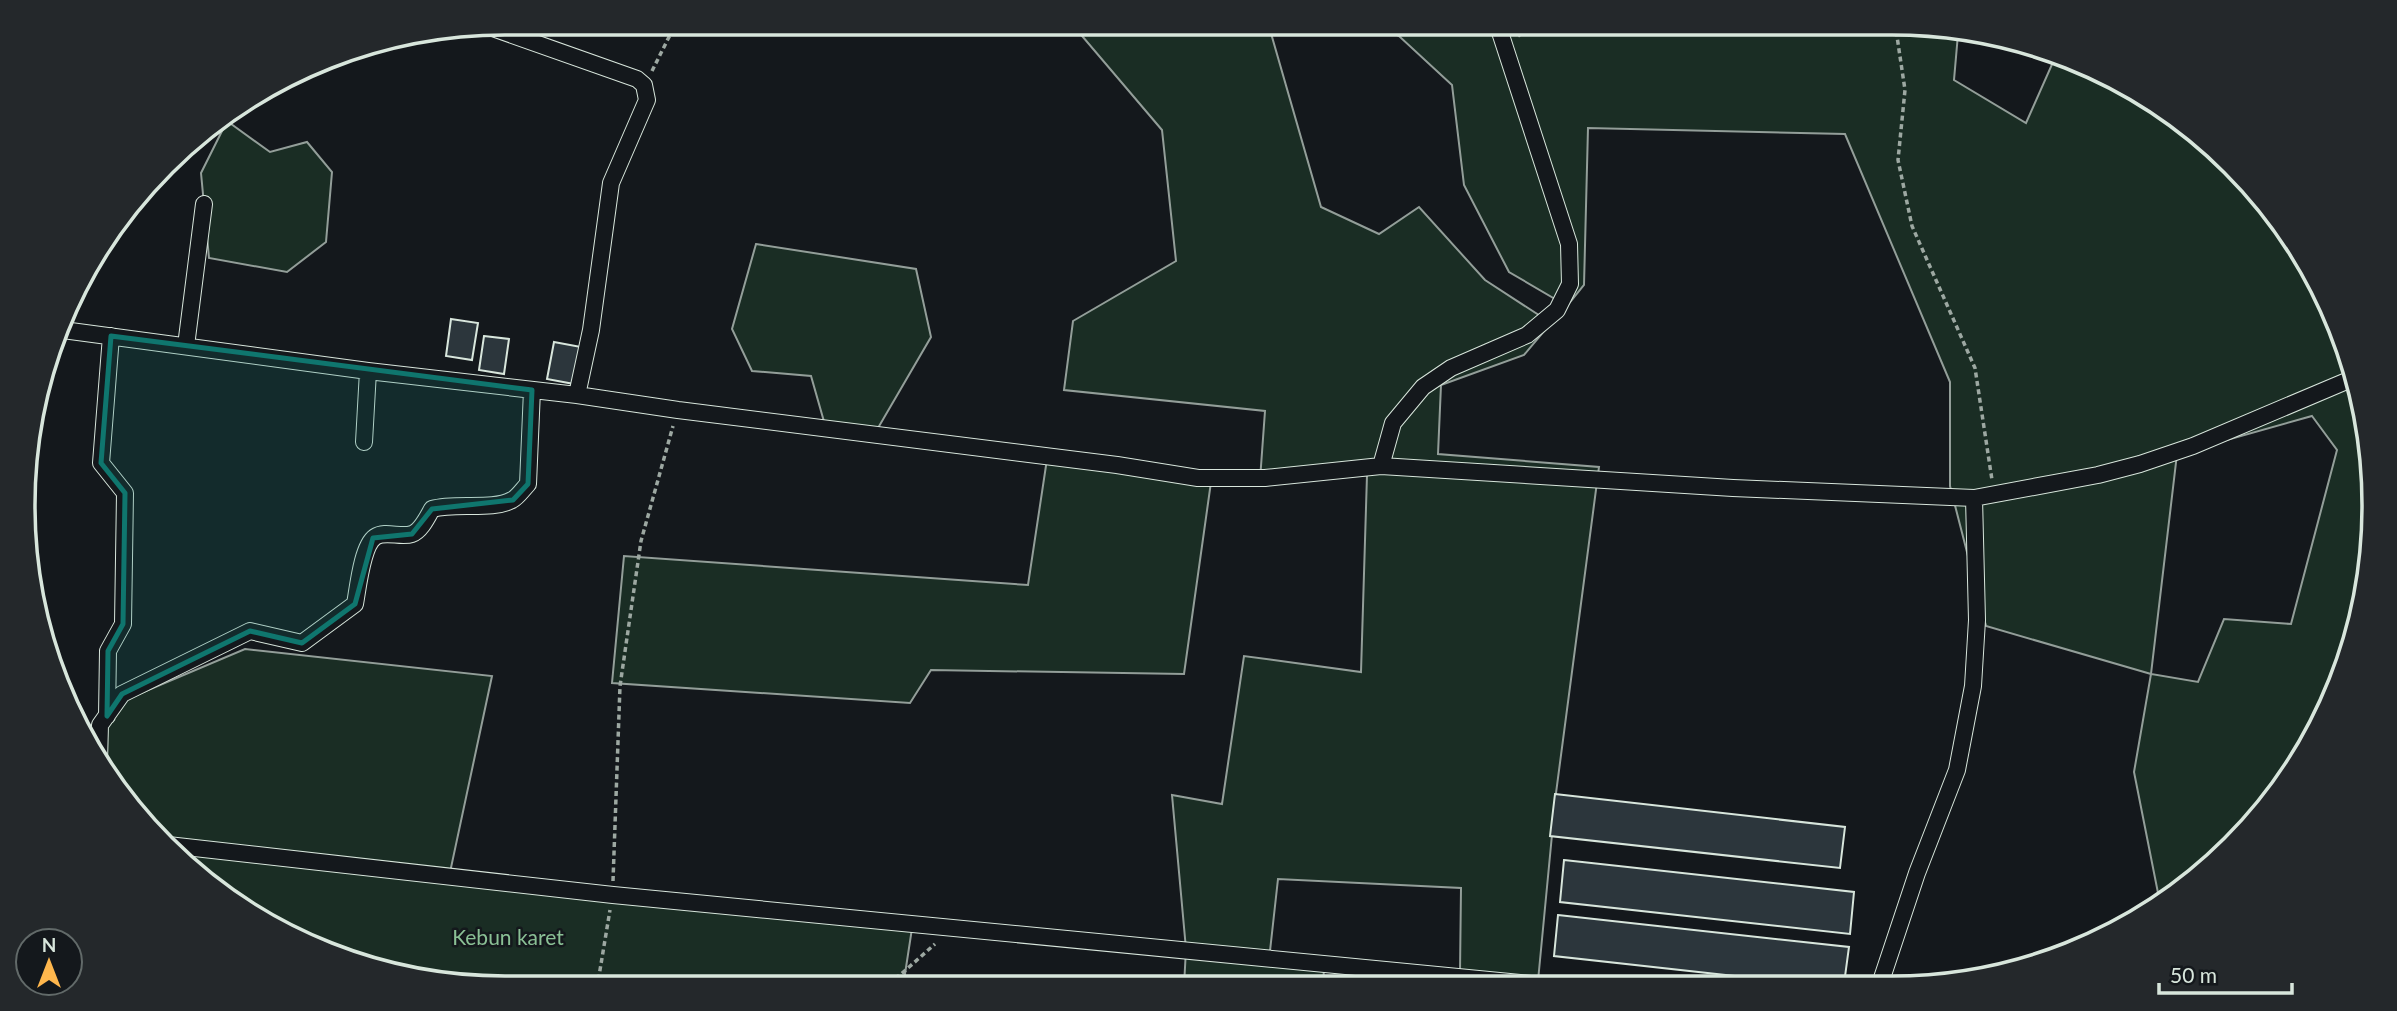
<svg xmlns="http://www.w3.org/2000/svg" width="2397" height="1011" font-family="Lato,sans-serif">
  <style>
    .green { fill: #1a2d24; stroke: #939e99; stroke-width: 2; fill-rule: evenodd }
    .building { fill: #2c363c; stroke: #d8e6dc; stroke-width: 2 }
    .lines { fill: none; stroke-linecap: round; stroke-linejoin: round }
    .minor-casing { stroke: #d8e6dc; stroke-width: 18 }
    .path { stroke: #9da8a2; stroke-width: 3.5; stroke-dasharray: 5 3.5; stroke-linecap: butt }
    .minor { stroke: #14181c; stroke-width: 16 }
    .marked { fill: #0f766e; fill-opacity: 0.2; stroke: #0f766e; stroke-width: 5; stroke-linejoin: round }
    .labels { text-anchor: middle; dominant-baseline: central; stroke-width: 5; stroke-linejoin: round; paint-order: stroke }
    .park-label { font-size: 21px; fill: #8ac095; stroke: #14181c }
    .rim { fill: none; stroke: #d8e6dc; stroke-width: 3.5 }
  </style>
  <rect width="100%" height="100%" fill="#14181c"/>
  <!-- green -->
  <path class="green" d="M1071 23H1268L1321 207 1379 234 1419 207 1485 280 1551 323 1524 355 1441 385 1438 454 1599 467 1556 793 1538 981 1460 972 1461 888 1278 879 1269 960 1324 968 1323 986H1184L1186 949 1172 795 1222 804 1244 656 1361 672 1367 475 1260 480 1265 411 1064 390 1073 321 1176 261 1162 130Z
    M1374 23H1892L1958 34 1954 80 2026 123 2057 53 2133 88 2210 143 2275 212 2325 292 2358 381 2373 474 2370 569 2348 661 2293 774 2209 869 2159 898 2134 772 2151 674 1986 626 1950 486V382L1845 134 1588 128 1584 285 1567 306 1509 272 1464 185 1452 85 1399 36ZM2312 416 2337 450 2291 624 2224 619 2198 682 2151 674 2177 454Z
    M227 121 270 152 307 142 332 172 326 242 287 272 209 258 201 173Z
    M756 244 916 269 931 337 878 428 825 425 811 376 752 371 732 329Z
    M1047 459 1211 482 1184 674 931 670 910 703 612 683 624 556 1028 585Z
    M245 649 492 676 449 877 913 922 903 987 506 988 350 962 264 924 188 869 99 761 108 707Z"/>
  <!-- building -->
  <path class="building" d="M451 319 478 323 472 360 446 356Z
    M484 336 509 339 504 374 479 370Z
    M554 342 581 347 574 384 547 379Z
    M1555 794 1845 827 1840 868 1550 836Z
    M1564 860 1854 892 1850 934 1560 902Z
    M1558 915 1849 947 1844 984H1808L1554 956Z"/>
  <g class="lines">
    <!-- minor casing -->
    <g class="minor-casing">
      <path id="minor" d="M487 26 637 79 644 85 647 100 611 183 591 330 577 395
        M63 330 368 371 577 395 678 410 1117 465 1198 478H1265L1381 466 1733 488 1974 498 2098 475 2140 464 2193 446 2356 377
        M186 346 204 204
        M364 442 368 371
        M1381 466 1393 423 1423 387 1451 368 1527 335 1557 310 1570 284 1569 244 1497 23
        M107 716 108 651 123 624 125 493 101 463 111 336
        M99 761 100 725 122 694 250 631 302 643 355 604C358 588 362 546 375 537 385 530 401 538 412 534 421 531 428 516 432 509 456 502 492 511 512 500 518 497 523 489 528 484L532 390
        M168 845 613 895 1541 985
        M1880 984 1917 873 1957 770 1973 686 1977 620 1974 498"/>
    </g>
    <!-- path -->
    <path class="path" d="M1895 23 1905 90 1898 160 1912 226 1975 368 1992 480
      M1518 36 1536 23
      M652 71 676 23
      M613 881 620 686 641 541 673 426
      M871 987 899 976 935 944
      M597 988 610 910"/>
    <!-- minor -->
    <use href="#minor" class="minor"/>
  </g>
  <!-- marked area -->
  <path class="marked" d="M111 336 532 390 528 484 513 500 432 509 412 534 373 538 355 604 302 643 250 631 122 694 107 716 108 651 123 624 125 493 101 463Z"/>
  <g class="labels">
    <!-- park labels -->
    <g class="park-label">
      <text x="508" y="936">Kebun karet</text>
    </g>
  </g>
  <!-- crop -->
  <path d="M0 0H2397V1011H0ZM505 35H1892A470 470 0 0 1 2362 505V506A470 470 0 0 1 1892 976H505A470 470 0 0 1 35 506V505A470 470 0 0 1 505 35Z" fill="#24282b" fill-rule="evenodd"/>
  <path class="rim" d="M505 35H1892A470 470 0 0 1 2362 505V506A470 470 0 0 1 1892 976H505A470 470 0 0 1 35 506V505A470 470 0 0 1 505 35Z"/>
  <!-- north arrow -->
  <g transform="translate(49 962)"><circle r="33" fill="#14181c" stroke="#626a69" stroke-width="2"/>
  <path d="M0-5L12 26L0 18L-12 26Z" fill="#ffb74d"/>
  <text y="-10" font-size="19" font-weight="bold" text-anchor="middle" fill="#d8e6dc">N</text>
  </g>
  <!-- scale -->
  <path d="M2159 983v10h133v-10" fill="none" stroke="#d8e6dc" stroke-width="3.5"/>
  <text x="2170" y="983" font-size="21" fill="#d8e6dc" stroke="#14181c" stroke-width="5" paint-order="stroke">50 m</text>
</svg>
